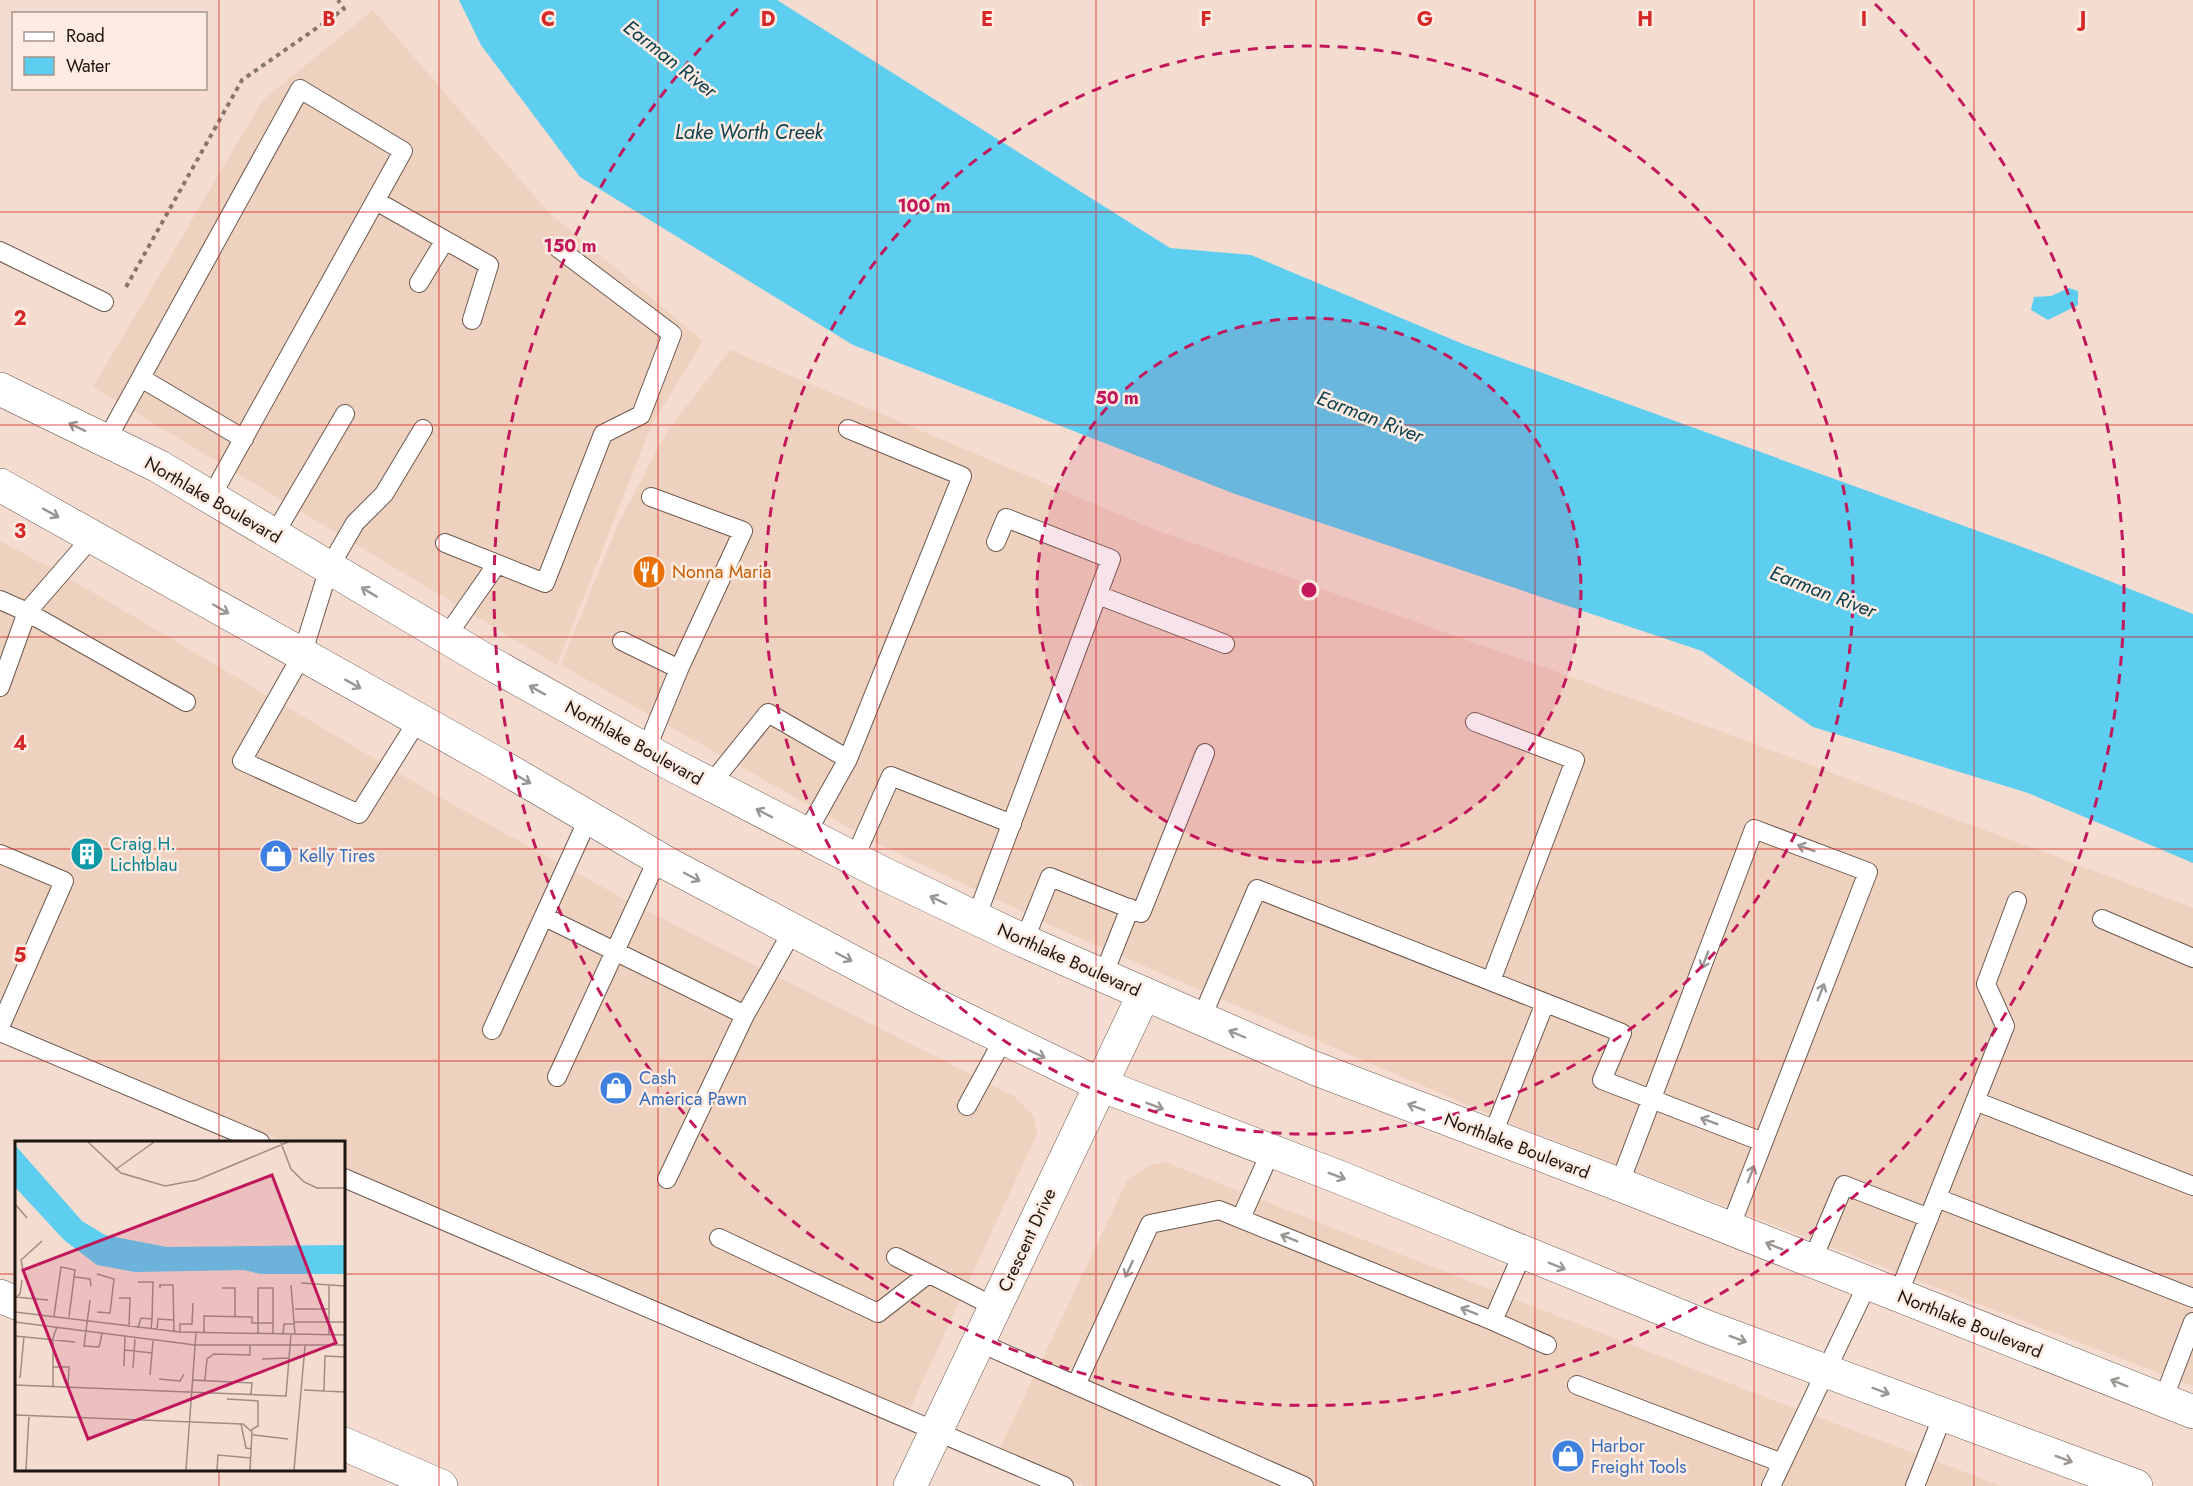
<svg xmlns="http://www.w3.org/2000/svg" width="2193" height="1486" font-family="Jost,sans-serif">
  <style>
    .built { fill: #efd1bf }
    .water { fill: #5dcdf0 }
    .lines { fill: none; stroke-linecap: round; stroke-linejoin: round }
    .lane-casing { stroke: #6c594e; stroke-width: 20 }
    .street-casing { stroke: #6c594e; stroke-width: 34 }
    .secondary-casing { stroke: #6c594e; stroke-width: 34 }
    .path { stroke: #86776e; stroke-width: 4; stroke-dasharray: 4.5 4.5; stroke-linecap: butt }
    .lane { stroke: #fff; stroke-width: 18 }
    .street { stroke: #fff; stroke-width: 33 }
    .secondary { stroke: #fff; stroke-width: 33 }
    .oneway { stroke: #999693 }
    .grid { fill: none; stroke: #d62828; stroke-width: 1.5; stroke-opacity: 0.55 }
    .ring { fill: none; stroke: #c2185b; stroke-width: 3; stroke-dasharray: 10 8 }
    .labels { text-anchor: middle; dominant-baseline: central; stroke-width: 5; stroke-linejoin: round; paint-order: stroke }
    .street-label { font-size: 18px; fill: #1c1510; stroke: #feebe1 }
    .food-label { font-size: 18px; fill: #c56008; stroke: #feebe1; text-anchor: start }
    .culture-label { font-size: 18px; fill: #0d838f; stroke: #feebe1; text-anchor: start }
    .shop-label { font-size: 18px; fill: #366cbe; stroke: #feebe1; text-anchor: start }
    .water-label { font-size: 20px; font-style: italic; fill: #0d404e; stroke: #feebe1 }
    .inset-road { fill: none; stroke: #9e8d83; stroke-width: 1.5 }
    .view { fill: #c2185b; fill-opacity: 0.15; stroke: #c2185b; stroke-width: 3 }
    .inset-edge { fill: none; stroke: #1c1510; stroke-width: 3 }
    .grid-label { font-size: 20px; text-anchor: middle; font-weight: bold; fill: #d62828; stroke: #feebe1; stroke-width: 5; stroke-linejoin: round; paint-order: stroke }
    .centre { fill: #c2185b; stroke: #feebe1; stroke-width: 3 }
    .ring-label { font-size: 18px; text-anchor: middle; font-weight: bold; fill: #c2185b; stroke: #feebe1; stroke-width: 5; stroke-linejoin: round; paint-order: stroke }
  </style>
  <rect width="100%" height="100%" fill="#f4ddd0"/>
  <!-- built -->
  <path class="built" d="M373 10 548 212 703 341 652 424 557 665 93 387 263 100Z
    M730 350 1156 530 1650 705 2193 908V1386L1519 1127 1070 934 874 842 561 665 618 524 666 433Z
    M0 541 60 573 436 795 633 904 1014 1096 1034 1116 1037 1134 909 1411 344 1168V1142H285L0 1020Z
    M1165 1162 1770 1399 2002 1486H1083L999 1450 1128 1179 1150 1165Z"/>
  <!-- water -->
  <path class="water" d="M459 0H777L1170 248 1251 255 1463 344 2044 555 2193 614V863L2028 793 1813 727 1702 651 1235 494 853 345 580 177 481 45Z
    M2069 288 2078 291V305L2048 320 2031 310 2034 297 2051 296Z"/>
  <g class="lines">
    <!-- lane casing -->
    <g class="lane-casing">
      <path id="lane" d="M376 201 489 265 472 320
        M0 251 104 302
        M419 283 445 240
        M141 378 244 439
        M848 429 962 476 848 759
        M106 441 300 89 403 151 211 497
        M274 535 345 414
        M445 543 545 583 603 434 641 415 672 334 558 248
        M1098 595 1225 644
        M0 600 27 612 186 702
        M446 637 497 564
        M622 641 679 669
        M0 687 27 612 93 536
        M418 720 359 814 242 761 302 655 329 568 355 523 384 494 423 429
        M1475 722 1575 760 1491 981
        M646 750 679 669 743 531 651 497
        M710 785 768 713 848 759 806 834
        M0 854 64 881 0 1027
        M854 859 891 776 1012 824
        M545 917 745 1015 793 930
        M976 918 1111 559 1006 518 996 542
        M2102 919 2193 958
        M1024 941 1050 877 1141 913 1205 753
        M1103 976 1130 908
        M1201 1019 1257 889 1622 1033 1602 1080 1763 1142
        M492 1030 589 817
        M0 1032 260 1142
        M557 1077 658 858
        M1975 1101 2193 1186
        M967 1106 1004 1038
        M1492 1136 1545 1003
        M344 1178 1064 1486
        M667 1179 745 1015
        M1619 1185 1754 829 1868 872 1730 1228
        M1937 1198 2193 1298
        M1241 1218 1271 1151
        M719 1238 878 1313 928 1274
        M896 1257 995 1307
        M1812 1261 1844 1185 1929 1218
        M1898 1295 2005 1026 1986 984 2017 901
        M1493 1321 1547 1345
        M978 1342 1304 1486
        M1076 1385 1150 1224 1219 1210 1493 1321 1523 1252
        M1577 1385 1782 1463
        M2163 1400 2193 1322
        M1771 1486 1868 1283
        M1915 1486 1943 1415"/>
    </g>
    <!-- street casing -->
    <g class="street-casing">
      <path id="street" d="M0 1296 16 1303
        M344 1444 441 1486
        M910 1486 1144 994"/>
    </g>
    <!-- secondary casing -->
    <g class="secondary-casing">
      <path id="secondary" d="M0 389 158 466 490 663 671 764 882 873 1024 941 1314 1068 1631 1189 2193 1412
        M0 485 494 762 670 865 921 998 1101 1085 1344 1179 1707 1327 2136 1486"/>
    </g>
    <!-- path -->
    <path class="path" d="M126 287 242 80 344 9 338 0"/>
    <!-- lane -->
    <use href="#lane" class="lane"/>
    <!-- street -->
    <use href="#street" class="street"/>
    <!-- secondary -->
    <use href="#secondary" class="secondary"/>
  </g>
  <!-- one-way arrows -->
  <defs><path id="oneway-shaft" d="M-6 0H5M1.5-3L5.5 0L1.5 3" fill="none" stroke-width="1.6" stroke-linecap="round" stroke-linejoin="round" transform="scale(1.5)"/></defs>
  <g class="oneway">
    <use href="#oneway-shaft" transform="translate(77 427) rotate(-155)"/>
    <use href="#oneway-shaft" transform="translate(51 513) rotate(29)"/>
    <use href="#oneway-shaft" transform="translate(369 592) rotate(-149)"/>
    <use href="#oneway-shaft" transform="translate(221 609) rotate(30)"/>
    <use href="#oneway-shaft" transform="translate(353 684) rotate(29)"/>
    <use href="#oneway-shaft" transform="translate(537 690) rotate(-151)"/>
    <use href="#oneway-shaft" transform="translate(523 779) rotate(30)"/>
    <use href="#oneway-shaft" transform="translate(764 813) rotate(-153)"/>
    <use href="#oneway-shaft" transform="translate(1806 848) rotate(-159)"/>
    <use href="#oneway-shaft" transform="translate(692 877) rotate(28)"/>
    <use href="#oneway-shaft" transform="translate(938 900) rotate(-155)"/>
    <use href="#oneway-shaft" transform="translate(844 957) rotate(28)"/>
    <use href="#oneway-shaft" transform="translate(1705 960) rotate(111)"/>
    <use href="#oneway-shaft" transform="translate(1821 992) rotate(-69)"/>
    <use href="#oneway-shaft" transform="translate(1237 1034) rotate(-157)"/>
    <use href="#oneway-shaft" transform="translate(1037 1054) rotate(26)"/>
    <use href="#oneway-shaft" transform="translate(1155 1106) rotate(21)"/>
    <use href="#oneway-shaft" transform="translate(1416 1107) rotate(-159)"/>
    <use href="#oneway-shaft" transform="translate(1709 1121) rotate(-159)"/>
    <use href="#oneway-shaft" transform="translate(1751 1174) rotate(-69)"/>
    <use href="#oneway-shaft" transform="translate(1337 1176) rotate(21)"/>
    <use href="#oneway-shaft" transform="translate(1289 1238) rotate(-158)"/>
    <use href="#oneway-shaft" transform="translate(1774 1246) rotate(-158)"/>
    <use href="#oneway-shaft" transform="translate(1557 1266) rotate(22)"/>
    <use href="#oneway-shaft" transform="translate(1129 1269) rotate(115)"/>
    <use href="#oneway-shaft" transform="translate(1469 1311) rotate(-158)"/>
    <use href="#oneway-shaft" transform="translate(1738 1339) rotate(20)"/>
    <use href="#oneway-shaft" transform="translate(2119 1383) rotate(-158)"/>
    <use href="#oneway-shaft" transform="translate(1881 1391) rotate(20)"/>
    <use href="#oneway-shaft" transform="translate(2064 1459) rotate(20)"/>
  </g>
  <!-- grid -->
  <path class="grid" d="M219 0V1142M439 0V1486M658 0V1486M877 0V1486M1096 0V1486M1316 0V1486M1535 0V1486M1754 0V1486M1974 0V1486M0 212H2193M0 425H2193M0 637H2193M0 849H2193M0 1061H2193M0 1274H16M344 1274H2193M219 1470V1486"/>
  <!-- distance rings -->
  <circle cx="1309" cy="590" r="272" fill="#c2185b" fill-opacity=".12"/>
  <g class="ring">
    <circle cx="1309" cy="590" r="272"/>
    <circle cx="1309" cy="590" r="544"/>
    <path d="M1875 4A815 815 0 1 1 743 4"/>
  </g>
  <!-- icons -->
  <defs>
    <g id="restaurant-disc" transform="scale(1.725)"><circle r="9.5" fill="#e8710a" stroke="#feebe1"/><path d="M-5-6h1v4h1v-4h1v4h1v-4h1v5L-1.5 .5V6h-2V.5L-5-1ZM5-6V6H3V1.5H1.5Q1.5-4 5-6Z" fill="#fff"/></g>
    <g id="building-disc" transform="scale(1.725)"><circle r="9.5" fill="#0f9aa8" stroke="#feebe1"/><path d="M-4-6H4V6H1V3H-1V6H-4ZM-2.5-4.3h1.7v1.8h-1.7ZM.8-4.3h1.7v1.8H.8ZM-2.5-1h1.7V.8h-1.7ZM.8-1h1.7V.8H.8Z" fill="#fff"/></g>
    <g id="shop-disc" transform="scale(1.725)"><circle r="9.5" fill="#3f7fe0" stroke="#feebe1"/><path d="M-5-2.5h2.3a2.7 3.5 0 0 1 5.4 0H5L5.5 6h-11ZM-1.5-2.5h3a1.5 2.3 0 0 0-3 0Z" fill="#fff"/></g>
  </defs>
  <g fill-rule="evenodd">
    <use href="#restaurant-disc" x="649" y="572"/>
    <use href="#building-disc" x="87" y="854"/>
    <use href="#shop-disc" x="276" y="856"/>
    <use href="#shop-disc" x="616" y="1088"/>
    <use href="#shop-disc" x="1568" y="1456"/>
  </g>
  <g class="labels">
    <!-- street labels -->
    <g class="street-label">
      <text transform="translate(213 500) rotate(30)">Northlake Boulevard</text>
      <text transform="translate(634 743) rotate(29)">Northlake Boulevard</text>
      <text transform="translate(1069 960) rotate(24)">Northlake Boulevard</text>
      <text transform="translate(1517 1146) rotate(21)">Northlake Boulevard</text>
      <text transform="translate(1027 1240) rotate(-65)">Crescent Drive</text>
      <text transform="translate(1970 1324) rotate(22)">Northlake Boulevard</text>
    </g>
    <!-- food labels -->
    <g class="food-label">
      <text x="672" y="572">Nonna Maria</text>
    </g>
    <!-- culture labels -->
    <g class="culture-label">
      <text x="110" y="844">Craig H.<tspan x="110" dy="21">Lichtblau</tspan></text>
    </g>
    <!-- shop labels -->
    <g class="shop-label">
      <text x="299" y="856">Kelly Tires</text>
      <text x="639" y="1078">Cash<tspan x="639" dy="21">America Pawn</tspan></text>
      <text x="1591" y="1446">Harbor<tspan x="1591" dy="21">Freight Tools</tspan></text>
    </g>
    <!-- water labels -->
    <g class="water-label">
      <text transform="translate(670 59) rotate(38)">Earman River</text>
      <text x="749" y="132">Lake Worth Creek</text>
      <text transform="translate(1370 417) rotate(21)">Earman River</text>
      <text transform="translate(1823 592) rotate(21)">Earman River</text>
    </g>
  </g>
  <!-- overview -->
  <g transform="translate(15 1141)">
    <rect width="330" height="330" fill="#f4ddd0"/>
    <path d="M0 4 67 80 90 94 152 106 330 104V133H245L229 129 120 131 82 124 49 99 0 46Z" fill="#5dcdf0"/>
    <path class="inset-road" d="M73 1 106 32 150 45 182 39 273 1M266 2 276 28 289 41 302 47H330M100 29 139 1M0 63 12 77M0 125V169M8 129 6 119 27 100M82 133 99 138 95 172 82 171M60 136 75 138 76 145M123 141H138L137 178M286 142 330 145M276 144 280 193M314 145V194M145 147V144H158L159 191M207 147H220V176M0 156 33 159M1 156 5 153 7 139M104 157H115L114 186M75 159 69 205 84 206 87 193M280 168H314M0 171 165 191 330 194M39 175 46 126 60 129 54 176M0 181 180 204H330M280 181H330M123 187 126 177 137 178 136 189M142 189 143 178 159 179M165 191V183H177L178 162M189 192V175L237 176V182H258M243 193V147H258V193M268 193 269 183H280M0 195 60 201M110 209 137 212 138 200M247 218 274 217M109 225 110 196M38 226H54L53 246M118 227 120 198M135 234 137 212M5 237 9 196M144 238 165 240 169 233M177 239 237 242 236 253M190 239 192 218 199 213 235 214V205M0 244 271 255 276 193M38 246V197L42 186M289 249 330 251M309 250 310 215 330 216M212 258 243 260V285L236 289M0 274 228 283 237 291 235 329M226 283 231 307 237 308M238 294 273 298M11 329 14 274M171 329 181 192M202 329 203 314 236 317M279 329 290 205"/>
    <path class="view" d="M257 34 321 202 73 298 8 129Z"/>
    <rect width="330" height="330" class="inset-edge"/>
  </g>
  <g class="grid-label">
    <text x="329" y="26">B</text>
    <text x="548" y="26">C</text>
    <text x="768" y="26">D</text>
    <text x="987" y="26">E</text>
    <text x="1206" y="26">F</text>
    <text x="1425" y="26">G</text>
    <text x="1645" y="26">H</text>
    <text x="1864" y="26">I</text>
    <text x="2083" y="26">J</text>
    <text x="20" y="325">2</text>
    <text x="20" y="538">3</text>
    <text x="20" y="750">4</text>
    <text x="20" y="962">5</text>
  </g>
  <circle cx="1309" cy="590" r="9" class="centre"/>
  <g class="ring-label">
    <text x="924" y="212">100 m</text>
    <text x="570" y="252">150 m</text>
    <text x="1117" y="404">50 m</text>
  </g>
  <!-- legend -->
  <rect x="12" y="12" width="195" height="78" fill="#feebe1" stroke="#a4958d" stroke-width="1.5"/>
  <rect x="24" y="32" width="30" height="9" fill="#ffffff" stroke="#a4958d" stroke-width="1.5"/>
  <text x="66" y="42" font-size="18" fill="#1c1510">Road</text>
  <rect x="24" y="57" width="30" height="18" fill="#5dcdf0" stroke="#a4958d" stroke-width="1.5"/>
  <text x="66" y="72" font-size="18" fill="#1c1510">Water</text>
</svg>
